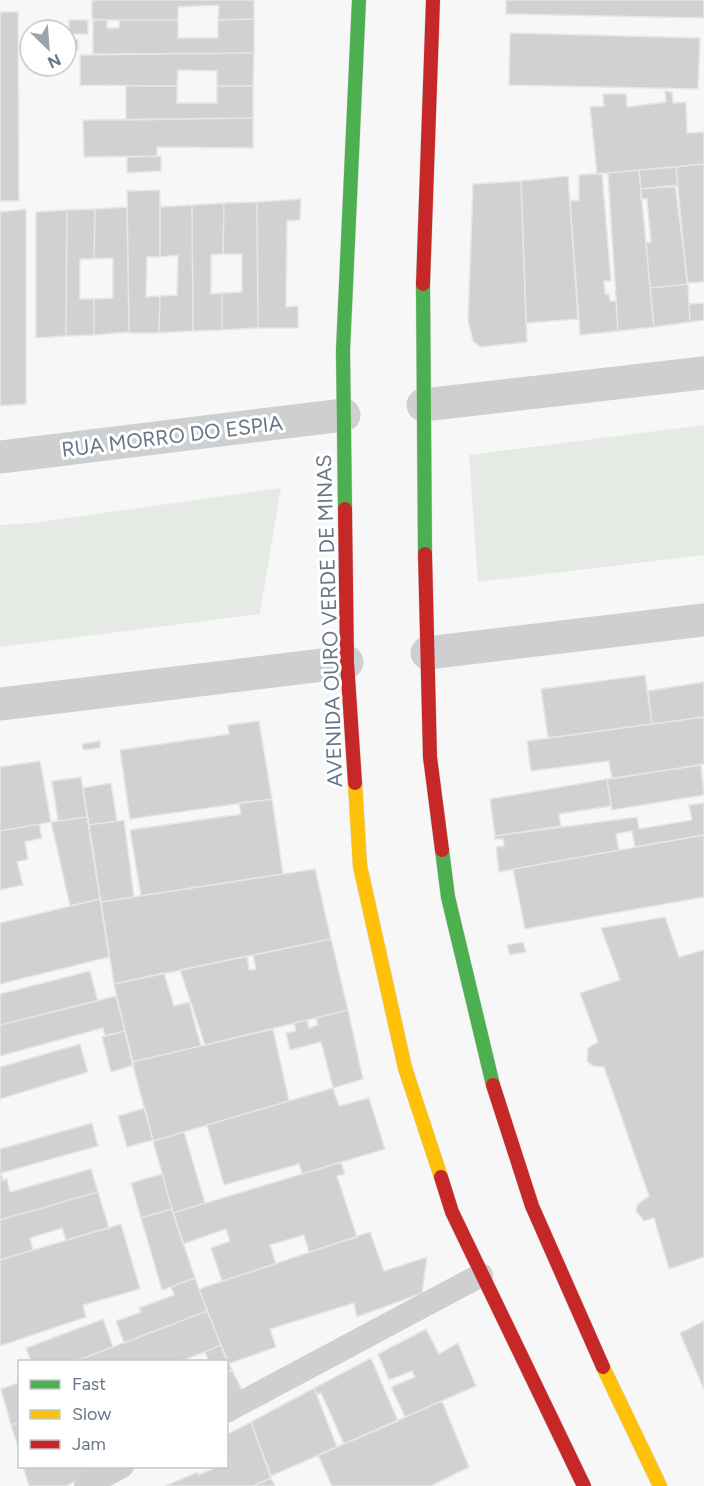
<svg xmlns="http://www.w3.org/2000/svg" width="704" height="1486" font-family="Figtree,sans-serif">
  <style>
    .green { fill: #e6eae5 }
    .building { fill: #cfd1d2; stroke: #e6e6e6; stroke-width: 1.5 }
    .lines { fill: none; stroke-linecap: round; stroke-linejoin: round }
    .fast-casing { stroke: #d4d5d6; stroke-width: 15 }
    .slow-casing { stroke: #d4d5d6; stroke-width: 15 }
    .jam-casing { stroke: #d4d5d6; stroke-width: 15 }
    .lane { stroke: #cdcfd0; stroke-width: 24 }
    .street { stroke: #cdcfd0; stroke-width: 33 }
    .fast { stroke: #4caf50; stroke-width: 14 }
    .slow { stroke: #ffc107; stroke-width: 14 }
    .jam { stroke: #c62828; stroke-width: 14 }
    .labels { text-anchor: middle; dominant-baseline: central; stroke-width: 6; stroke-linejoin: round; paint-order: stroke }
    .street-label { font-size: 21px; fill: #677787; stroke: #fff }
  </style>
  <rect width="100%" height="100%" fill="#f7f7f7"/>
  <!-- green -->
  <path class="green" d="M704 425V555L478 582 469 455Z
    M281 488 260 614 0 647V525L31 523Z"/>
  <!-- building -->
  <path class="building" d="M92 0H254V19L218 20 219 5 178 7V20H92Z
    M506 0H704V18L506 14Z
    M0 12H18L19 201H0Z
    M93 19 107 20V28H119V20H178V38H218V20L254 19V53L93 54Z
    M69 20H88V34H69Z
    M510 33 700 38 698 89 509 85Z
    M78 39V50L66 51V40Z
    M254 53 253 86H217V71L178 70 177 86 80 85V55Z
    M126 86H177V103H217V86H253V118L126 120Z
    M665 91 672 92 673 103 686 102 687 133 704 132V164L597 174 590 107 604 106 603 94H626L627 107 666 102Z
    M253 118V148L157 147V156L84 157 83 120Z
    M161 156V171L127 173V157Z
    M704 164V282L687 283 676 167Z
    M676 167 678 186 641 189 639 170Z
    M639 170 654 327 618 331 608 173Z
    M602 173 611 281H604L605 294H609L610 301H616L618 331 580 335 570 201 579 200V175Z
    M568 176 578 319 526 323 521 181Z
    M521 181 527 342 481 347 473 341 468 321 473 184Z
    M675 185 688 284 650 288 646 242H651L647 199H641V189Z
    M160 190V257H147L146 297 160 296 159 333H129L127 191Z
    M301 199 300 220 287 221 286 307 298 306V328H258L257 202Z
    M257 202 258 328 222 330V293L242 292V254H223L224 203Z
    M224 203 223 254 211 255V294L222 293V330L193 331 192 205Z
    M192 205 193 331 159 333 160 296 177 295 178 255 160 257V207Z
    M127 207 129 332 94 335V299L113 298V258L94 259 95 209Z
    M26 209V404L0 406V212Z
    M95 209 94 259H80V299H94V335L66 336 67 210Z
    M67 210 66 336 36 338V212Z
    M688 284 690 322 654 327 650 288Z
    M704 303V320L690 322 689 304Z
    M645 675 652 724 548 738 541 689Z
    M704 682V717L652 724 648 691Z
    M704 717V764L612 779 609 761 531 771 527 741Z
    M259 721 272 799 130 819 120 750 229 734 228 725Z
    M100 741V748L83 750 82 744Z
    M40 761 51 822 0 831V767Z
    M701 765 704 795 612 810 607 779Z
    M81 777 87 817 58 821 52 781Z
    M607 779 611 806 559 814 561 826 495 836 490 799Z
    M111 783 117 821 89 825 83 788Z
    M272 799 283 874 141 896 130 830 241 814 239 803Z
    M704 803V835L635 847 632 831 616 834 619 850 499 872 496 847 504 846 503 839H494L495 836 637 817 639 829 692 820 689 805Z
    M87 817 100 899 70 906 51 822Z
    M124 820 134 897 101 902 89 825Z
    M39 824 42 838 25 842 28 859 17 862 23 885 0 890V831Z
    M704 835V897L525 929 513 869Z
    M315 869 331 939 114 984 101 902Z
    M100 899 109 957 0 984V923Z
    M665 917 679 957 704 950V1257L669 1269 654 1218 644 1221 636 1211 637 1205 649 1196 604 1067 593 1066 587 1061 588 1048 598 1042 580 993 620 980 601 928Z
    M331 939 348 1010 205 1045 180 970 247 956 249 970 256 969 253 955Z
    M523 942 526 952 510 955 507 945Z
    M90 971 98 1001 0 1025V994Z
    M164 973 174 1006 189 1002 201 1046 132 1062 114 984Z
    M116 996 125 1031 105 1036 103 1028 0 1056V1025Z
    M348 1010 363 1079 333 1088 321 1042 290 1050 286 1033 296 1031 294 1023 307 1020 309 1028 318 1025 316 1018Z
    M273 1029 289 1101 153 1141 132 1062Z
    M125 1031 134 1065 111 1072 102 1037Z
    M80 1044 88 1072 0 1099V1067Z
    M333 1088 339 1106 369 1098 385 1149 302 1174 299 1164 224 1185 207 1125Z
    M145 1108 153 1140 127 1147 118 1116Z
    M92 1123 98 1146 1 1173 3 1180 0 1181V1149Z
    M184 1132 205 1203 173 1213 153 1141Z
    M341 1162 345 1174 337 1176 357 1237 309 1252 304 1235 270 1245 276 1264 222 1281 211 1248 230 1241 226 1229 183 1244 173 1213Z
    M91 1169 98 1192 0 1220V1181L7 1179 10 1192Z
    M162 1174 172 1209 141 1218 131 1183Z
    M98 1192 109 1228 66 1240 62 1228 30 1238 33 1250 0 1260V1220Z
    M172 1209 195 1278 162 1290 141 1218Z
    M121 1224 140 1289 83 1305 86 1317 0 1346V1260Z
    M370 1232 384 1271 427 1257 422 1293 357 1317 354 1303 270 1329 276 1347 228 1364 199 1289Z
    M195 1278 207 1311 124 1343 116 1321 141 1312 139 1308 174 1295 171 1287Z
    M207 1311 221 1345 205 1352 178 1362H73Z
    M103 1319 113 1347 73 1362H31L26 1348Z
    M704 1321V1390L680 1333Z
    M426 1329 439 1354 458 1343 476 1386 405 1417 391 1387 415 1377 412 1371 389 1380 378 1354Z
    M221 1345 232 1370 226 1373V1362H209L205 1352Z
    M371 1358 398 1421 344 1444 321 1393 317 1395 314 1388Z
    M232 1370 243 1392 226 1401V1373Z
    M20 1382V1422L11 1425 1 1389Z
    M314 1388 337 1447 271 1476 251 1422Z
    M442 1401 469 1467 431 1486H332L318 1455Z
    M20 1422V1454L11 1425Z
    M251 1422 271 1478 253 1486H165L198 1472 199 1475 219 1466H226L229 1462 226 1455V1435Z
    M23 1466H103L67 1486H29Z
    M271 1478 275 1486H253Z"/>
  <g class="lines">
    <!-- fast casing -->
    <g class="fast-casing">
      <path id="fast" d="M423 284 425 554
        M345 509 343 350 359 0
        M442 850 448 897 493 1085"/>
    </g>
    <!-- slow casing -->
    <g class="slow-casing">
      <path id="slow" d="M355 783 360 866 405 1068 441 1177
        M603 1367 660 1486"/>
    </g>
    <!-- jam casing -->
    <g class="jam-casing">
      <path id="jam" d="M423 284 433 0
        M345 509 347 662 355 783
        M425 554 430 757 442 850
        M493 1085 532 1206 603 1367
        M441 1177 452 1212 584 1486"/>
    </g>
    <!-- lane -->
    <path class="lane" d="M226 1411 481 1275
      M86 1486 122 1466"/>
    <!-- street -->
    <path class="street" d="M423 405 704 373
      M0 457 344 415
      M427 653 704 620
      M0 704 347 662"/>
    <!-- fast -->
    <use href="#fast" class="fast"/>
    <!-- slow -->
    <use href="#slow" class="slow"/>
    <!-- jam -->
    <use href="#jam" class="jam"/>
  </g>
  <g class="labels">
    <!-- street labels -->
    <g class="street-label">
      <text transform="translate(172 436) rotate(-7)">RUA MORRO DO ESPIA</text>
      <text transform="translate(329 621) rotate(-92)">AVENIDA OURO VERDE DE MINAS</text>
    </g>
  </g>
  <!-- legend -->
  <rect x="18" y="1360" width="210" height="108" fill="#ffffff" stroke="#c2c9cf" stroke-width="1.5"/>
  <rect x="30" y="1380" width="30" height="9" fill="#4caf50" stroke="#c2c9cf" stroke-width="1.5"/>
  <text x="72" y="1390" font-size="18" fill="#677787">Fast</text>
  <rect x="30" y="1410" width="30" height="9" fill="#ffc107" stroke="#c2c9cf" stroke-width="1.5"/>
  <text x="72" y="1420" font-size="18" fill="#677787">Slow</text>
  <rect x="30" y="1440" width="30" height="9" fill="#c62828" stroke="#c2c9cf" stroke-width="1.5"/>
  <text x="72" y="1450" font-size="18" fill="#677787">Jam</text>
  <!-- north arrow -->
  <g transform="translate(48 48) rotate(155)"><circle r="28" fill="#ffffff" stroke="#c2c9cf" stroke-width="1.5"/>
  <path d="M0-4.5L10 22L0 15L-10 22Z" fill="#99a4ae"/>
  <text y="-9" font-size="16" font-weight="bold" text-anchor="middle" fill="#677787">N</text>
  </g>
</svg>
